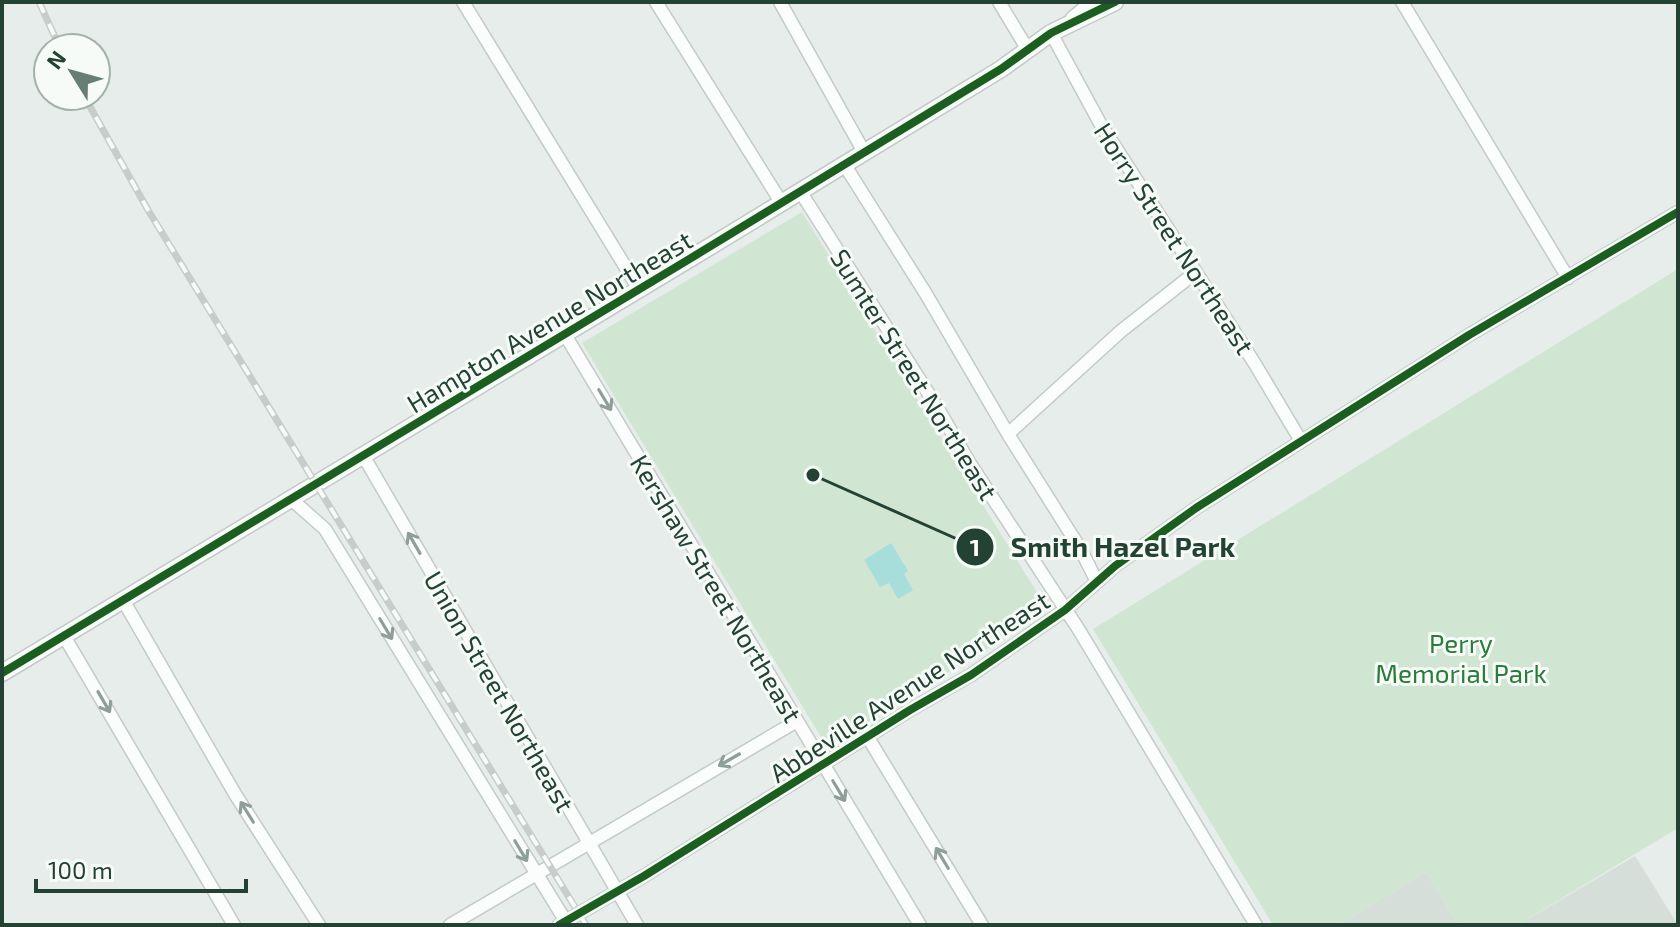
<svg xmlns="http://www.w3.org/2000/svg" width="1680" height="927" font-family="'Exo 2',sans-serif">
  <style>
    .built { fill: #d5ded9 }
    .green { fill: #d0e6d3 }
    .water { fill: #a7ddda }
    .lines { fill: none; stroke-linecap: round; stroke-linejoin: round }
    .minor-casing { stroke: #c4cac7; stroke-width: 15 }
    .tertiary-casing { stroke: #c4cac7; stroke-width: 19 }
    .minor { stroke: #fbfcfc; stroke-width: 12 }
    .tertiary { stroke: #fbfcfc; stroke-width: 16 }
    .rail-casing { stroke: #c8cdcb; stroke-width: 7 }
    .rail { stroke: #f6fbf8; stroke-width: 4; stroke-dasharray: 12; stroke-linecap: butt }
    .cycleway-casing { stroke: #f6fbf8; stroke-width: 13 }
    .cycleway { stroke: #1b5e20; stroke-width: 8 }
    .oneway { stroke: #8f9f98 }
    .labels { text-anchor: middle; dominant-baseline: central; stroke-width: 6; stroke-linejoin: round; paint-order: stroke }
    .street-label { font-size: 26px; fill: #234234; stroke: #f6fbf8 }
    .park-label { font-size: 26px; fill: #2b7b3b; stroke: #f6fbf8 }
    .leader { fill: none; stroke: #234234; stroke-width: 3 }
    .callout-dot { fill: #234234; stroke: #f6fbf8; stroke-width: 3 }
    .mark-label { font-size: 24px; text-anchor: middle; font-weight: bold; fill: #fff }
    .callout-label { font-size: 28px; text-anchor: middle; font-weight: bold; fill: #234234; stroke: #f6fbf8; stroke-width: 6; stroke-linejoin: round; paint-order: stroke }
  </style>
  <rect width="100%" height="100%" fill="#e7edea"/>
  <!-- built -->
  <path class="built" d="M1635 856 1678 925H1518Z
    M1426 872 1459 925H1338Z"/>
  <!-- green -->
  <path class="green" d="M802 212 1046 607 1013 633 827 747 582 343Z
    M1678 269V828L1518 925H1459L1426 872 1338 925H1273L1093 629Z"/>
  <!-- water -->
  <path class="water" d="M891 543 908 571 904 574 913 590 898 599 889 583 880 587 864 560Z"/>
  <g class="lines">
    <!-- minor casing -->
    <g class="minor-casing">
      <path id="minor" d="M463 2 639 289
        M656 2 781 202
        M780 2 864 152
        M999 2 1028 50
        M1402 2 1568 278
        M1072 18 1091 2
        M1057 29 1051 33 1101 125 1255 364 1301 441
        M844 164 926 294 1008 434 1081 550 1097 582
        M800 191 937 407 969 462 1079 630 1256 925
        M564 333 920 925
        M1008 434 1121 331 1196 272
        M364 457 637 925
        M291 499 325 529 568 925
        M123 600 235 794 319 925
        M64 636 234 925
        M867 736 982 925
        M450 925 797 721
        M559 925 644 876 910 710 971 675 1065 610 1115 566 1196 508 1469 335 1678 212"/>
    </g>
    <!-- tertiary casing -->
    <g class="tertiary-casing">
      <path id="tertiary" d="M2 673 696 255 1001 69 1051 33 1115 2"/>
    </g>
    <!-- minor -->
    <use href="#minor" class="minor"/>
    <!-- tertiary -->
    <use href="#tertiary" class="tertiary"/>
    <!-- rail casing -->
    <g class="rail-casing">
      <path id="rail" d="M39 2 60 48
        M84 96 148 210 586 925"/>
    </g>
    <!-- rail -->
    <use href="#rail" class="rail"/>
    <!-- cycleway casing -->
    <g class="cycleway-casing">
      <path id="cycleway" d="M2 673 696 255 1001 69 1051 33 1115 2
        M559 925 644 876 910 710 971 675 1065 610 1115 566 1196 508 1469 335 1678 212"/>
    </g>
    <!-- cycleway -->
    <use href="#cycleway" class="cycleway"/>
  </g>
  <!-- one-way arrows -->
  <defs><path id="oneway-shaft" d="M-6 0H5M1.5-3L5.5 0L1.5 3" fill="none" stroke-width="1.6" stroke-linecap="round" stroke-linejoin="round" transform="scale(2)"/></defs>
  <g class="oneway">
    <use href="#oneway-shaft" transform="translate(605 400) rotate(59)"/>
    <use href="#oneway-shaft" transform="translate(414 543) rotate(-120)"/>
    <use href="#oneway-shaft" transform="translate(386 629) rotate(59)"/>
    <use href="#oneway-shaft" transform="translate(104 702) rotate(60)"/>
    <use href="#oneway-shaft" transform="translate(729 760) rotate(150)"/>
    <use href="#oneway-shaft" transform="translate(839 791) rotate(59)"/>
    <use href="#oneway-shaft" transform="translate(247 812) rotate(-122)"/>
    <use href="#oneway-shaft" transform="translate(521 851) rotate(59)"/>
    <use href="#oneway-shaft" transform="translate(942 858) rotate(-121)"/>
  </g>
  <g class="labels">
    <!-- street labels -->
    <g class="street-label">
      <text transform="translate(1175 238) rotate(57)">Horry Street Northeast</text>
      <text transform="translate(549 321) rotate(-31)">Hampton Avenue Northeast</text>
      <text transform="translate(915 374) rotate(58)">Sumter Street Northeast</text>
      <text transform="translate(717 588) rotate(59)">Kershaw Street Northeast</text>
      <text transform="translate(909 686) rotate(-33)">Abbeville Avenue Northeast</text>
      <text transform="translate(500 691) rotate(60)">Union Street Northeast</text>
    </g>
    <!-- park labels -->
    <g class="park-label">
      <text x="1461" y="642">Perry<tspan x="1461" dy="30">Memorial Park</tspan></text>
    </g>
  </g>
  <!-- callouts -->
  <path class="leader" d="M813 475L975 547"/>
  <g class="callout-dot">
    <circle cx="813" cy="475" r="8"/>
    <circle cx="975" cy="547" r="20"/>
  </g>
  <g class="mark-label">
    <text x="975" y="556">1</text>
  </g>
  <g class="callout-label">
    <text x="1123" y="557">Smith Hazel Park</text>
  </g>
  <!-- border -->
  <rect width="1680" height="927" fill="none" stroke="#234234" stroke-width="8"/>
  <!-- north arrow -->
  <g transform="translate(72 72) rotate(307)"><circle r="38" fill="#f6fbf8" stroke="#a2b1aa" stroke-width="2"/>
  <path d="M0-6L14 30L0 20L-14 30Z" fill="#687e74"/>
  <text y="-12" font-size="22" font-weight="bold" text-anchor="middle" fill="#234234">N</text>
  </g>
  <!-- scale -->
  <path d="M36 879v12h210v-12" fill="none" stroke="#234234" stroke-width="4"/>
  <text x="48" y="879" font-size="24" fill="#234234" stroke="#f6fbf8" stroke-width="6" paint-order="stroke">100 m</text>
</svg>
